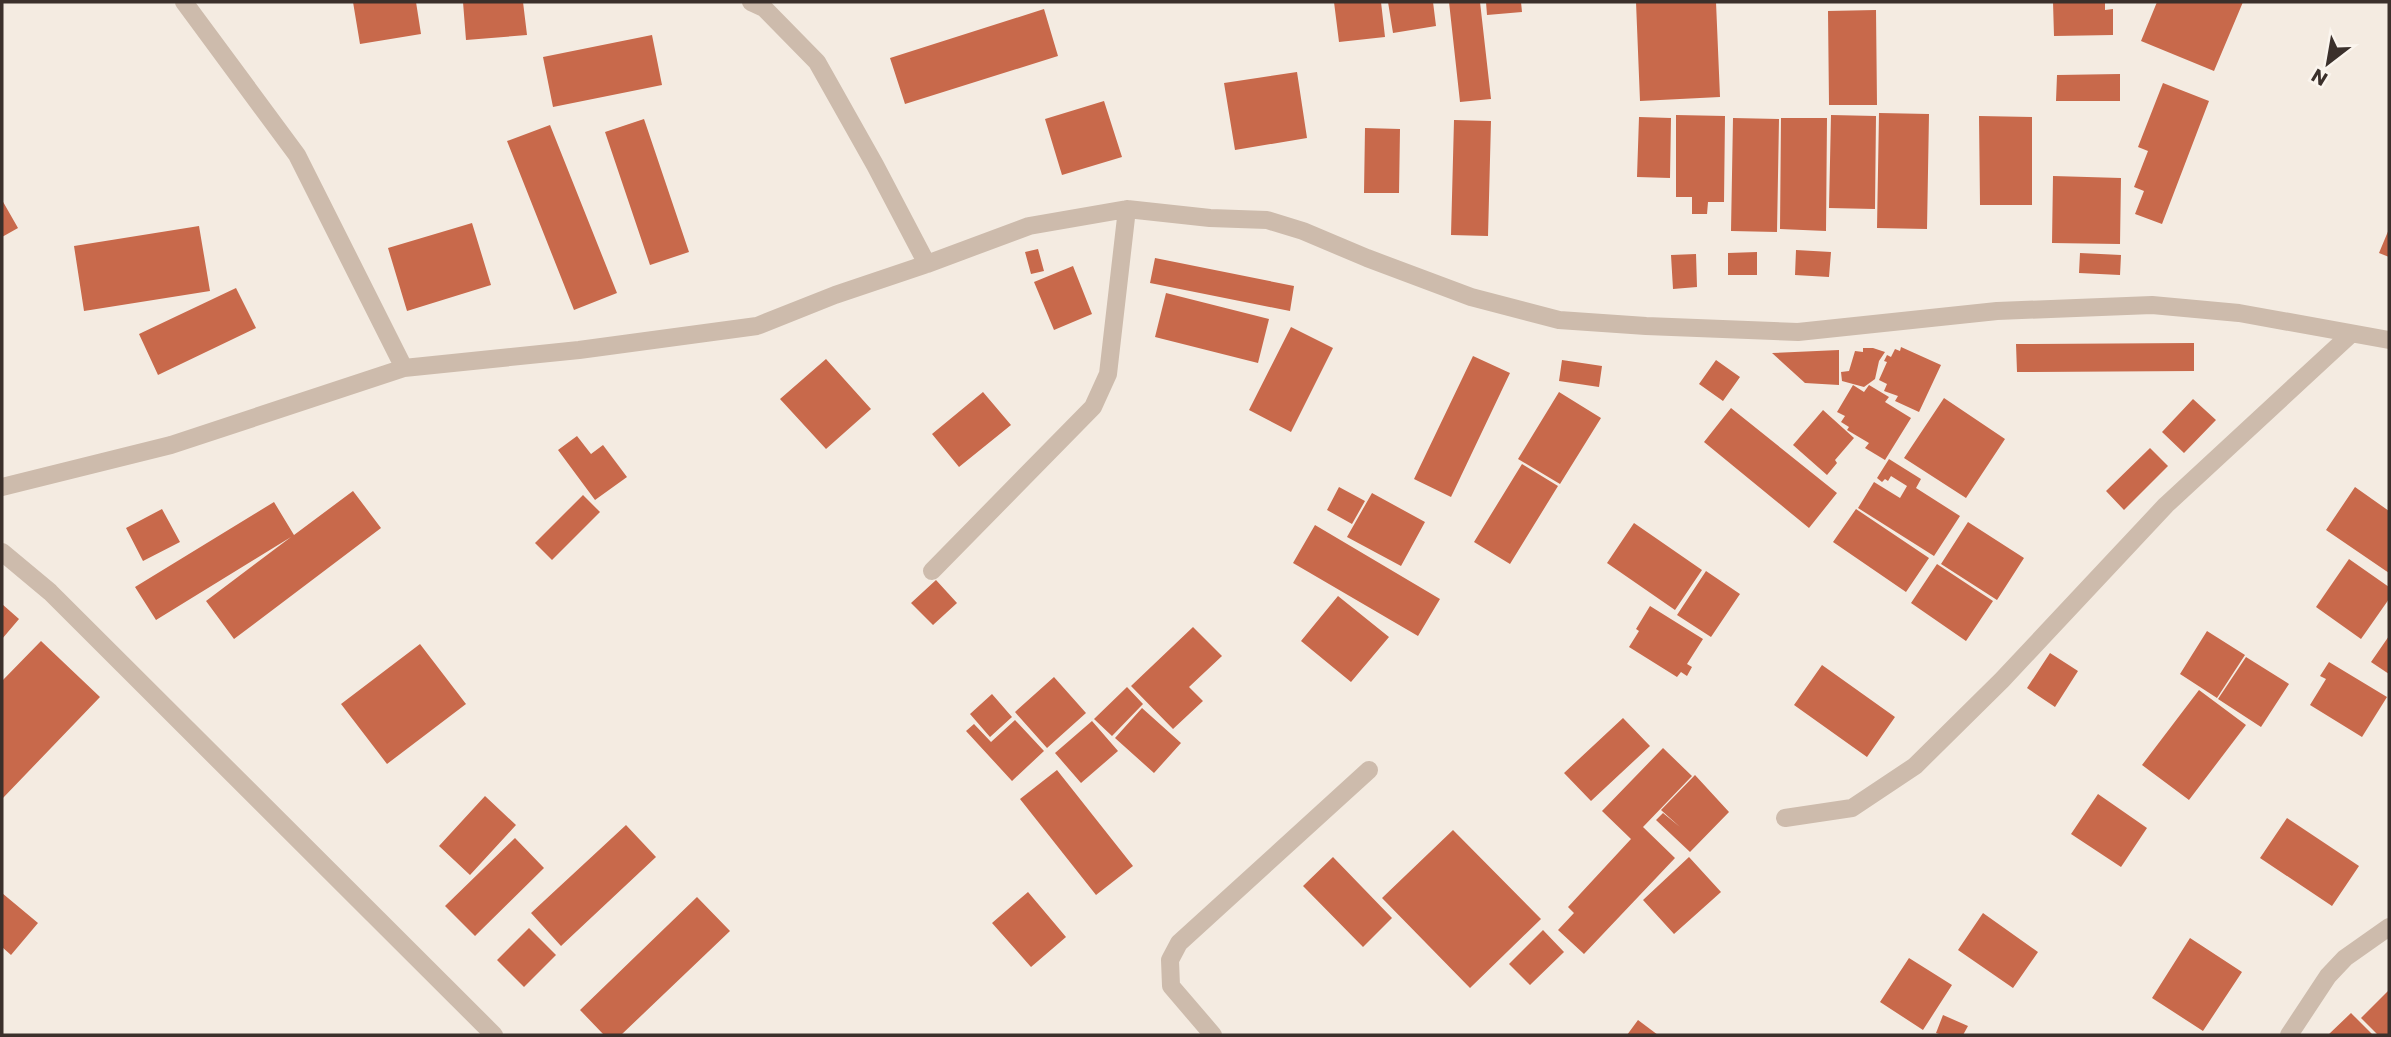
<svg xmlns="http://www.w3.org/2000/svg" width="2391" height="1037" font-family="Poppins,sans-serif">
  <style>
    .building { fill: #c8694b }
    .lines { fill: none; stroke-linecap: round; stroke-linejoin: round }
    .minor { stroke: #cdbbac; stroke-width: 18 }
  </style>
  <rect width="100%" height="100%" fill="#f4ebe1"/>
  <!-- building -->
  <path class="building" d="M353 2H416L421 34 360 44Z
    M463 2H523L527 35 466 40Z
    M1334 2H1381L1385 37 1339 42Z
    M1388 2H1433L1436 26 1393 33Z
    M1449 2H1480L1491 99 1460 102Z
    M1486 2H1521L1522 12 1487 15Z
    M1636 2H1716L1720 97 1640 101Z
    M2053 2H2105V10L2113 9V35L2054 36Z
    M2157 2H2243L2214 71 2141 41Z
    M1044 9 1058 56 905 104 890 58Z
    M1876 10 1877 105H1829L1828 11Z
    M652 35 662 85 553 107 543 57Z
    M1297 72 1307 138 1235 150 1224 83Z
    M2120 74V101H2056L2057 75Z
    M2163 83 2209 101 2162 224 2135 214 2144 191 2134 187 2148 151 2138 147Z
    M1104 101 1122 157 1062 175 1045 119Z
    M1879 113 1929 114 1927 229 1877 228Z
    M1676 115 1725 116 1724 202H1708L1707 214H1692V197H1676Z
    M1831 115 1876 116 1875 209 1829 208Z
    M1979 116 2032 117V205H1980Z
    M1639 117 1671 118 1670 178 1637 177Z
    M1733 118 1779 119 1777 232 1731 231Z
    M1781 118H1827L1826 231 1780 229Z
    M644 119 689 252 650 265 605 132Z
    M1454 120 1491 121 1488 236 1451 235Z
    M550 125 617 293 574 310 507 141Z
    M1365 128 1400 129 1399 193H1364Z
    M2053 176 2121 178 2120 244 2052 243Z
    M2 200 18 228 2 237Z
    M472 223 491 285 407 311 388 248Z
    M199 226 210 291 84 311 74 246Z
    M2389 229V257L2379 253Z
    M1038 249 1044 271 1031 274 1025 252Z
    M1796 250 1831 252 1829 277 1795 275Z
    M1757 252V275H1728V253Z
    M2080 253 2121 255 2120 275 2079 273Z
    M1696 254 1697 287 1673 289 1671 255Z
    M1155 258 1294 286 1290 311 1150 283Z
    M1073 266 1092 314 1054 330 1034 282Z
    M236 288 256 328 158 375 139 334Z
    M1166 293 1269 319 1258 363 1155 337Z
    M1291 327 1333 348 1291 432 1249 410Z
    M2194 343V371L2017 372 2016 344Z
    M1901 347 1941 365 1919 412 1895 401 1898 396 1884 391 1887 384 1879 380 1887 362 1884 361 1887 355 1891 357 1895 349 1900 351Z
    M1863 348H1873L1885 352 1879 361 1875 379 1864 387 1842 381 1841 372 1849 371 1855 351 1863 352Z
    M1839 350V385L1805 383 1772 353Z
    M1473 356 1510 373 1451 497 1414 479Z
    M826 359 871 409 826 449 780 399Z
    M1562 360 1602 366 1599 387 1559 381Z
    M1716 360 1740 377 1723 401 1699 384Z
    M1853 385 1864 392 1869 385 1889 397 1885 402 1911 418 1885 460 1865 448 1869 443 1847 430 1849 427 1841 422 1845 416 1837 412Z
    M983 392 1011 425 959 467 932 434Z
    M1559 392 1601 418 1560 484 1518 459Z
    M1944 398 2005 439 1966 498 1904 458Z
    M2193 399 2216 420 2184 453 2162 432Z
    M1731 408 1837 493 1809 528 1704 442Z
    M1823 410 1854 438 1835 460 1837 463 1827 475 1793 445Z
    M577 436 591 454 603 445 627 477 595 500 558 450Z
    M2150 448 2168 466 2124 510 2106 491Z
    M1889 459 1921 479 1916 488 1960 516 1934 556 1858 508 1874 482 1900 498 1907 486 1891 476 1888 481 1885 479 1882 482 1877 478Z
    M1522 464 1558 486 1510 564 1474 542Z
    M1339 487 1365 501 1352 524 1327 510Z
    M2355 487 2389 511V573L2326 530Z
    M353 491 381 528 234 639 206 601 291 537 156 620 135 587 274 502 294 535Z
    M1372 493 1425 522 1401 566 1347 537Z
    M583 495 600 512 552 560 535 543Z
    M162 509 180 542 143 561 126 528Z
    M1856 509 1929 558 1906 592 1833 542Z
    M1968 522 2024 558 1997 600 1941 564Z
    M1634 523 1702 570 1675 610 1607 563Z
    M1315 525 1440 599 1418 636 1293 563Z
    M2349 559 2389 587V599L2361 639 2316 607Z
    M1937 564 1993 601 1966 641 1911 603Z
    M1706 571 1740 594 1711 637 1677 615Z
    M936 580 957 603 933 625 911 603Z
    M1338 596 1389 637 1351 682 1301 641Z
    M2 604 19 619 2 639Z
    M1650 606 1703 639 1687 664 1692 667 1687 676 1681 672 1677 677 1629 647 1639 631 1636 629Z
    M1193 627 1222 656 1189 687 1203 701 1173 729 1131 686Z
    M2207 631 2245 655 2217 698 2180 674Z
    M2389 636V674L2371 662Z
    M41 641 100 697 2 799V681Z
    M420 644 466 704 387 764 341 704Z
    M2050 653 2078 671 2055 707 2027 688Z
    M2246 657 2289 684 2261 727 2218 699Z
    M2329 662 2387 697 2362 737 2310 705 2326 679 2320 676Z
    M1822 665 1895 717 1867 757 1794 705Z
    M1054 677 1086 713 1047 748 1015 712Z
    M1127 687 1143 704 1112 736 1094 719Z
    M2199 690 2246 725 2189 800 2142 765Z
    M992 694 1012 717 990 737 970 714Z
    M1142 708 1181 743 1154 773 1115 738Z
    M1623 718 1650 746 1591 801 1564 773Z
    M1015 720 1044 751 1012 781 966 731 974 724 991 742Z
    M1092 721 1118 751 1081 783 1055 753Z
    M1663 748 1692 776 1643 827 1675 858 1584 954 1558 930 1574 913 1568 907 1631 839 1602 811Z
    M1057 770 1133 866 1096 895 1020 799Z
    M1695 775 1729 812 1690 852 1656 820 1663 813 1680 827 1661 810Z
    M2098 794 2147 828 2121 867 2071 834Z
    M485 796 516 825 470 875 439 846Z
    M2287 818 2359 866 2332 906 2260 858Z
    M626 825 656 857 561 946 531 913Z
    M1453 830 1541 919 1470 988 1382 898Z
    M515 838 544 868 475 936 445 906Z
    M1333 857 1392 918 1363 947 1303 886Z
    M1689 857 1721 892 1674 934 1643 900Z
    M1028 892 1066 937 1031 967 992 923Z
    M2 893 38 923 11 955 2 947Z
    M697 897 730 931 621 1035H604L580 1010Z
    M1983 913 2038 952 2013 988 1958 950Z
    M529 928 556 955 524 987 497 960Z
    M1543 930 1564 952 1530 985 1509 964Z
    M2190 938 2242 972 2203 1031 2152 998Z
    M1909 958 1952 985 1923 1030 1880 1002Z
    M2389 990V1035H2378L2361 1018Z
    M2351 1013 2373 1035H2328Z
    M1943 1015 1968 1026 1963 1035H1942L1936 1033Z
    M1638 1020 1658 1035H1627Z"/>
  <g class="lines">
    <!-- minor -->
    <path class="minor" d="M184 2 297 155 404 368
      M751 2 764 8 817 62 875 165 927 264
      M2 487 171 445 404 368 579 350 757 326 835 295 927 264 1029 226 1127 209 1210 218 1267 220 1303 231 1367 258 1471 297 1559 320 1646 326 1798 332 1997 311 2152 305 2239 313 2389 340
      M2 552 50 592 494 1035
      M932 571 1093 407 1108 374 1127 209
      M1785 818 1852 808 1915 766 2002 680 2166 505 2351 334
      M1213 1035 1171 986 1170 960 1179 943 1369 770
      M2289 1035 2328 976 2345 958 2389 927"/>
  </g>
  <!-- border -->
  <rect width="2391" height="1037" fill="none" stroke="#3b302b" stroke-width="7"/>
  <!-- north arrow -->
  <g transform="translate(2328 63) rotate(211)" stroke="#fbf5ee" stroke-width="5" paint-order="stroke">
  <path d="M0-5L12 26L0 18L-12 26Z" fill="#3b302b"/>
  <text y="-10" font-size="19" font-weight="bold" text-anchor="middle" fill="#3b302b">N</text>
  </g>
</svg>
